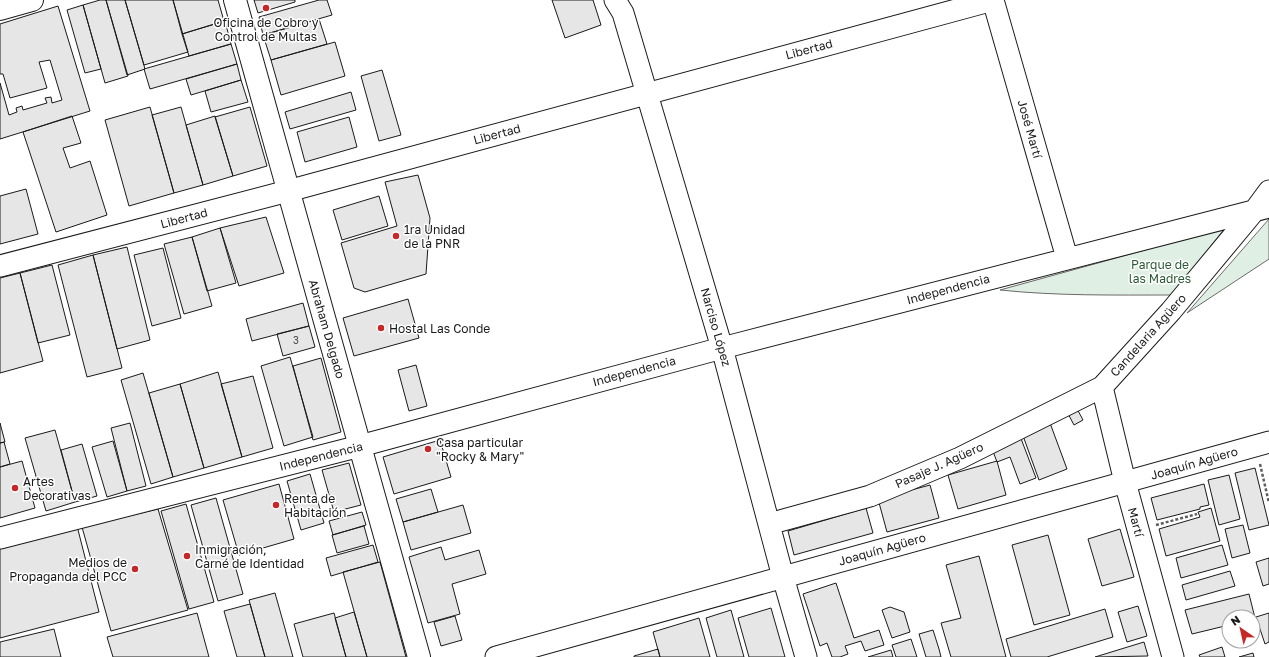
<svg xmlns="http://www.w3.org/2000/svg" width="1269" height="657" font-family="'Golos Text',sans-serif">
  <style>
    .green { fill: #e0efe3; stroke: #6a6a6a }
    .building { fill: #e6e6e6; stroke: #1a1a1a }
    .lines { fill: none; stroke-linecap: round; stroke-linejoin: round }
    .minor-casing { stroke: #1a1a1a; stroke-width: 23 }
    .major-casing { stroke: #1a1a1a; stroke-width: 24 }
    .path { stroke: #5f5f5f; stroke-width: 2.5; stroke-dasharray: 3 2; stroke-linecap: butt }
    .minor { stroke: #fff; stroke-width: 21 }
    .major { stroke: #fff; stroke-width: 22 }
    .poi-dot { fill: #c62828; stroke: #fff; stroke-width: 1.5 }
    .labels { text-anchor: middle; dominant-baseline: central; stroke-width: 3; stroke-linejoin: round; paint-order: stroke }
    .number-label { font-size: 10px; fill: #4d4d4d }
    .poi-label { font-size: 12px; fill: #1a1a1a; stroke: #fff; text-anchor: start }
    .street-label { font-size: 12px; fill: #1a1a1a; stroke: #fff }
    .park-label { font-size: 12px; fill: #2b5a34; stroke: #fff }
  </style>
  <rect width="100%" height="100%" fill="#fff"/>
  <!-- green -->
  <path class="green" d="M1269 219V259L1187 313Z
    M1225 228 1172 295C1114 295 1057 296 1000 290Z"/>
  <!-- building -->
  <path class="building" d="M100 0H106L128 76 105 83 83 5Z
    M106 0H125L145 69 127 75Z
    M125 0H173L188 52 144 65Z
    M173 0H218L224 21 182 34Z
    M254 0H295V2L258 13Z
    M319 0H327L332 15 263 35 259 17Z
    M552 0H593L601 25 565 38Z
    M83 5 101 69 85 73 67 10Z
    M58 6 90 111 0 139V83L9 115 17 112 16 108 22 106 23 110 47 103 45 98 51 97 52 103 62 100 50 60 39 62 47 88 10 98 3 74H0V24Z
    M319 19 327 44 271 60 263 35Z
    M225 21 231 44 189 56 182 34Z
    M335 42 345 76 281 95 271 60Z
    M231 44 237 64 150 89 144 69Z
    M237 64 241 80 191 95 186 79Z
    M382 70 401 135 379 141 361 76Z
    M241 80 248 102 211 112 205 91Z
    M351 92 356 110 290 129 285 112Z
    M150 107 174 193 129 206 105 120Z
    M181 107 203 185 174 193 152 115Z
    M250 107 267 166 233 176 215 117Z
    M72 116 81 143 63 148 70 168 90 161 107 215 56 232 23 132Z
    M215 116 233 176 203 185 186 125Z
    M349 117 357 147 305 162 297 132Z
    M418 175 430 218 426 274 365 292 354 288 341 243 397 226 385 182Z
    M26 189 38 234 0 244V196Z
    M379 196 388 226 342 240 333 210Z
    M266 217 284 273 239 286 220 228Z
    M220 228 236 283 207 291 192 237Z
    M192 237 212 306 184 314 164 244Z
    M127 247 150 340 117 349 93 255Z
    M163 248 181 318 152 326 134 255Z
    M93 255 122 368 87 377 58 265Z
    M52 265 70 335 38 343 20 273Z
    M20 273 43 361 0 373V278Z
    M408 299 419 338 354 356 343 318Z
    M303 303 309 326 252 341 246 319Z
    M309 326 315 347 283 356 277 334Z
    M290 357 313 437 284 446 261 366Z
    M321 358 341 432 313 440 293 366Z
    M416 365 427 406 409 411 398 370Z
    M218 372 242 457 204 468 180 384Z
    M143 373 173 477 151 484 121 380Z
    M253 376 273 448 242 457 221 384Z
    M180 384 204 468 173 477 149 393Z
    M1075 405 1083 420 1074 425 1065 408Z
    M0 423 5 442 0 443Z
    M130 423 146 486 127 491 111 428Z
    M1050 423 1067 469 1039 480 1022 433Z
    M55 430 75 502 46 511 25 438Z
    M1020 436 1036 478 1020 484 1010 457 997 462 991 446Z
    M440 440 451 477 394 494 383 457Z
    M113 441 127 491 107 497 92 447Z
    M4 442 10 464 0 467V443Z
    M82 444 97 496 75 502 61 450Z
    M22 461 35 508 0 518V467Z
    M997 461 1006 495 958 509 948 475Z
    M349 463 361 505 334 512 322 470Z
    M1255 468 1269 525 1249 530 1235 473Z
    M310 474 324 523 301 530 287 481Z
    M1229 475 1240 519 1219 525 1208 480Z
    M279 484 294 539 239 555 223 500Z
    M1204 484 1209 505 1200 507V509L1157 520 1151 498Z
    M930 485 939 518 887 532 878 499Z
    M431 489 438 512 403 522 396 499Z
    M216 498 243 594 218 601 191 505Z
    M186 504 214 602 189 609 161 511Z
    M463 505 471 533 411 550 403 522Z
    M866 508 873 533 794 555 788 531Z
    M1211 508 1220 541 1166 556 1159 529 1200 517 1198 512Z
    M158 509 188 610 111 631 82 527Z
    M362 512 366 525 333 535 329 521Z
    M1243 525 1250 553 1232 558 1225 529Z
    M77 526 99 612 0 638V547Z
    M364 526 369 544 337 553 332 535Z
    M1120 529 1134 577 1102 586 1088 539Z
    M1048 535 1070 615 1034 625 1012 545Z
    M373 545 378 562 331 576 326 558Z
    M1222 545 1228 565 1181 578 1176 558Z
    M441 547 445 560 479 550 486 574 452 584 460 614 428 623 409 557Z
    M979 556 1006 657H951L941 623 961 618 946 565Z
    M1269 558V584L1263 586 1256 562Z
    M380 562 406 657H367L343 572Z
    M1230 571 1235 586 1186 600 1182 585Z
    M836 583 854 638 879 630 884 645 865 651 861 641 845 646 848 654 840 657H832L827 643 820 646 803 594Z
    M275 593 293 657H265L249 600Z
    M1249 594 1255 618 1253 619V617H1229V625L1192 634 1185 610Z
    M250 604 265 657H237L224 611Z
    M1138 606 1147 636 1127 642 1118 612Z
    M890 607 904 612 910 632 892 638 882 610Z
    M771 608 785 657H749L738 618Z
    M1105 609 1113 637 1047 657H1011L1006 639Z
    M731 610 744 657H717L706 618Z
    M354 612 367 657H346L335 618Z
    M197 613 209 657H113L107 637Z
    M334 613 346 657H303L294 624Z
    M1269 613V642L1265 644 1256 617Z
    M455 616 462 640 441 646 434 622Z
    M699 618 710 657H660L653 632Z
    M54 629 61 657H0V642Z
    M933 630 939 649 941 657H926L919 634Z
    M911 639 917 657H896L892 645Z
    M1144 642 1148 656 1095 657Z
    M1222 647 1225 657H1200L1199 655Z
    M658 649 660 657H634V656Z
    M891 650 893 657H868Z
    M1253 653 1254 657H1239Z"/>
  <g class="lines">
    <!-- minor casing -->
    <g class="minor-casing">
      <path id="minor" d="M615 0 623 13 722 348 783 577 806 657
        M993 0 1067 258
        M0 266 288 191 993 0
        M1102 387 1125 482 1173 657
        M769 524 870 496 960 458 1102 387 1171 311 1255 210 1269 191
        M0 538 360 446 722 348 1269 207
        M496 657 1269 442"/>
    </g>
    <!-- major casing -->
    <g class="major-casing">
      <path id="major" d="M235 0 419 657
        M0 9 32 0"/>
    </g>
    <!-- path -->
    <path class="path" d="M1260 464 1269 503
      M1156 525 1197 514"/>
    <!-- minor -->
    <use href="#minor" class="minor"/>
    <!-- major -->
    <use href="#major" class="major"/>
  </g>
  <!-- markers -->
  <g class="poi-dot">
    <circle cx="266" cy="8" r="4"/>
    <circle cx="396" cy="236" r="4"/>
    <circle cx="381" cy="328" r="4"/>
    <circle cx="428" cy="449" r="4"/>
    <circle cx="15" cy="488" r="4"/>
    <circle cx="276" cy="505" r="4"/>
    <circle cx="187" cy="556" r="4"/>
    <circle cx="135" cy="569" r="4"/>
  </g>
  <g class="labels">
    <!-- number labels -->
    <g class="number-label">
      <text x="296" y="340">3</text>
    </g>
    <!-- poi labels -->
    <g class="poi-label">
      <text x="266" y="22" text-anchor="middle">Oficina de Cobro y<tspan x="266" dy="14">Control de Multas</tspan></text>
      <text x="404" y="229">1ra Unidad<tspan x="404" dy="14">de la PNR</tspan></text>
      <text x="389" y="328">Hostal Las Conde</text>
      <text x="436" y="442">Casa particular<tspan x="436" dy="14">"Rocky &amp; Mary"</tspan></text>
      <text x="23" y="481">Artes<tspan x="23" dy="14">Decorativas</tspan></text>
      <text x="284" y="498">Renta de<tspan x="284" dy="14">Habitación</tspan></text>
      <text x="195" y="549">Inmigración,<tspan x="195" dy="14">Carné de Identidad</tspan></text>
      <text x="127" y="562" text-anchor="end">Medios de<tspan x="127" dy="14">Propaganda del PCC</tspan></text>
    </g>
    <!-- street labels -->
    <g class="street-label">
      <text transform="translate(809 49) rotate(-15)">Libertad</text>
      <text transform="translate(1030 129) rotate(74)">José Martí</text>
      <text transform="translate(497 134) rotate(-15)">Libertad</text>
      <text transform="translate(184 218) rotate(-15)">Libertad</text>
      <text transform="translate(948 289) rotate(-15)">Independencia</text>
      <text transform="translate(716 327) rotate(74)">Narciso López</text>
      <text transform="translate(327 329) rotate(74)">Abraham Delgado</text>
      <text transform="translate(1148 335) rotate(-48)">Candelaria Agüero</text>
      <text transform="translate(634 371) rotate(-15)">Independencia</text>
      <text transform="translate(321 456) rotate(-14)">Independencia</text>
      <text transform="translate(1194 463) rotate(-16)">Joaquín Agüero</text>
      <text transform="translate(939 465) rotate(-24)">Pasaje J. Agüero</text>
      <text transform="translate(1136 522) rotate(75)">Martí</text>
      <text transform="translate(882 549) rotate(-16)">Joaquín Agüero</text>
    </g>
    <!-- park labels -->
    <g class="park-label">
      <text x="1160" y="264">Parque de<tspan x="1160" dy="14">las Madres</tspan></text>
    </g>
  </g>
  <!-- north arrow -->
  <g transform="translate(1241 629) rotate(326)"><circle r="19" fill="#ffffff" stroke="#a3a3a3"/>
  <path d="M0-3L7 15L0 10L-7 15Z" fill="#c62828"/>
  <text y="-6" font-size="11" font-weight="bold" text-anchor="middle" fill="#1a1a1a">N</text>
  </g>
</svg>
